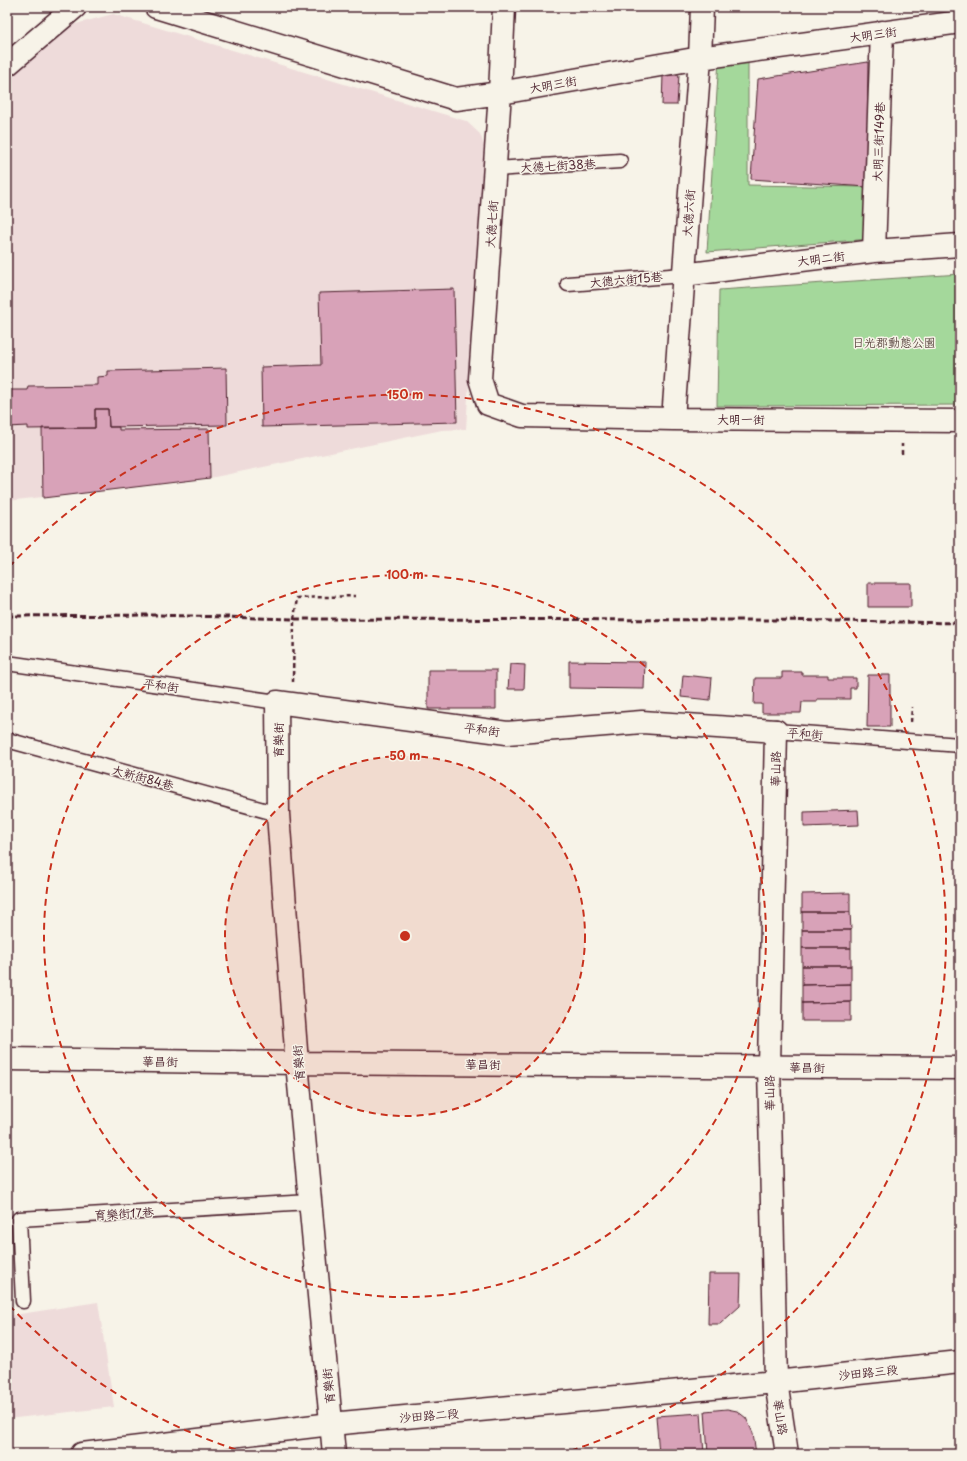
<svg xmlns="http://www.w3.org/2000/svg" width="967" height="1461" font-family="'Playpen Sans','LXGW WenKai TC',sans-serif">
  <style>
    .built { fill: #eedbda }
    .green { fill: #a4d89b; stroke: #777c63 }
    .building { fill: #d8a2b8; stroke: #4a1f2b }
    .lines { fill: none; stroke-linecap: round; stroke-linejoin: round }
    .lane-casing { stroke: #4a1f2b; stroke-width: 17 }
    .street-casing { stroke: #4a1f2b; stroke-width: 25 }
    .secondary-casing { stroke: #4a1f2b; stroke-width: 25 }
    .path { stroke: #4a1f2b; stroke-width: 2.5; stroke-dasharray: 4 3; stroke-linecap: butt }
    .lane { stroke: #f7f3e8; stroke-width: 14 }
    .street { stroke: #f7f3e8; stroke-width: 22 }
    .secondary { stroke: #f7f3e8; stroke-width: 22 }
    .rail { stroke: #4a1f2b; stroke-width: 3; stroke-dasharray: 6 3; stroke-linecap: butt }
    .ring { fill: none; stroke: #c8321e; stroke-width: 2; stroke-dasharray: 7 5 }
    .labels { text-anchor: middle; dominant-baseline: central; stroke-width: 3; stroke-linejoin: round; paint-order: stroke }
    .street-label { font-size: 12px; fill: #4a1f2b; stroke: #f7f3e8 }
    .park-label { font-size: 12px; fill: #604d47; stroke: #f7f3e8 }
    .centre { fill: #c8321e; stroke: #f7f3e8; stroke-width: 2 }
    .ring-label { font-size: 12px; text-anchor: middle; font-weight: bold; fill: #c8321e; stroke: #f7f3e8; stroke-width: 3; stroke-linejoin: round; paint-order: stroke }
  </style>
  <rect width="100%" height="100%" fill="#f7f3e8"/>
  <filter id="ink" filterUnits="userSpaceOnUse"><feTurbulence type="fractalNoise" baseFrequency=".025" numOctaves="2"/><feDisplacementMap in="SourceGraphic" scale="8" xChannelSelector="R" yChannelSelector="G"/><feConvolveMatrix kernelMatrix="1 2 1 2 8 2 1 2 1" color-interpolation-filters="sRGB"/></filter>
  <g filter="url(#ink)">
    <!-- built -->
    <path class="built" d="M113 14 466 121 480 134 484 145 466 429 442 430 210 478 7 501V81L72 25Z
      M98 1302 114 1407 7 1419V1316Z"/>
    <!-- green -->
    <path class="green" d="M719 59H748V185L867 187 871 239 707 252Z
      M960 274V405L717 406 719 290Z"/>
    <!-- building -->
    <path class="building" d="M868 62 867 187 751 179 758 79Z
      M663 75H679L677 105H662Z
      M454 289 457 422 262 427 261 367 321 365 319 293Z
      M226 368 227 425 109 427 108 409H95V428L28 429V426L7 427V390H27L28 386 97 385V377L108 376V371Z
      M95 409H108L109 427H119V430L209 429 210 478 43 498 42 428H95Z
      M868 583H911V607H868Z
      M569 661 645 662 644 689 569 688Z
      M510 664 525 665 524 689H508Z
      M428 670H496V709H428Z
      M782 672H802V675H828V678H856V688H850V699H817V702H802L801 713H762V704H754L755 678H782Z
      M683 675 712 678 710 700 681 697Z
      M868 675H890V727H867Z
      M858 810 859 825 804 827V812Z
      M850 893V912H802V894Z
      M802 912H850L851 930H802Z
      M802 930H851V948H802Z
      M802 948H851V966H802Z
      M802 966H851V984L802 985Z
      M851 984V1002L802 1003V985Z
      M851 1002V1021H802V1003Z
      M709 1274H741L740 1306 720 1324H708Z
      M727 1409 737 1411 746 1418 753 1433 756 1454H708L705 1411Z
      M701 1413 704 1454H659L656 1416Z"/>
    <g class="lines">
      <!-- lane casing -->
      <g class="lane-casing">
        <path id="lane" d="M495 169 620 161
          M568 284 683 275
          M7 663 277 702
          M776 731 960 745
          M7 740 278 814
          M23 1301 19 1219 310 1202"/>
      </g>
      <!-- street casing -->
      <g class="street-casing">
        <path id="street" d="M156 7 456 99 500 93 700 58 960 22
          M504 7 500 93 480 379 488 404 522 416 673 419 960 421
          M7 65 75 7
          M874 251 882 32
          M683 275 874 251 960 245
          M673 419 700 58 702 7
          M7 1059 297 1063 960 1068
          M334 1454 297 1063 278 814 277 702 507 733 642 722 776 731"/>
      </g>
      <!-- secondary casing -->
      <g class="secondary-casing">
        <path id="secondary" d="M776 731 769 1066 776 1382 787 1454
          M82 1454 331 1424 776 1382 960 1362"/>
      </g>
      <!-- path -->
      <path class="path" d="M902 454V444
        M293 682 294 619 297 598 355 596
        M911 722 912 707"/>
      <!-- lane -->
      <use href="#lane" class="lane"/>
      <!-- street -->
      <use href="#street" class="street"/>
      <!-- secondary -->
      <use href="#secondary" class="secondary"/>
      <!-- rail -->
      <path class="rail" d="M7 616 156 615 294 619 773 620 960 623"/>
    </g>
  </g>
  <!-- distance rings -->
  <circle cx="405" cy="936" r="180" fill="#c8321e" fill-opacity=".12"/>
  <g class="ring">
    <circle cx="405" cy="936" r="180"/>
    <circle cx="405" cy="936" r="361"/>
    <path d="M247 1453A541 541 0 0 1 9 1305M9 567A541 541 0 1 1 563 1453"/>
  </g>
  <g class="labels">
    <!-- street labels -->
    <g class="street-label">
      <text transform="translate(873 34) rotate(-8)">大明三街</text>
      <text transform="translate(553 84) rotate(-10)">大明三街</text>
      <text transform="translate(878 142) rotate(-88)">大明三街149巷</text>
      <text transform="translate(558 165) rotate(-3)">大德七街38巷</text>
      <text transform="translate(688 213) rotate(-86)">大德六街</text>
      <text transform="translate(491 224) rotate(-86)">大德七街</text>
      <text transform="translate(821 258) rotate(-7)">大明二街</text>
      <text transform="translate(626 279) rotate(-5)">大德六街15巷</text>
      <text x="741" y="419">大明一街</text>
      <text transform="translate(161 685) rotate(8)">平和街</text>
      <text transform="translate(482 729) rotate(8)">平和街</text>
      <text transform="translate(805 733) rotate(4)">平和街</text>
      <text transform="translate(278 740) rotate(-90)">育樂街</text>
      <text transform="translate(775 769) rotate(-89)">華山路</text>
      <text transform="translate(143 777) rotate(15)">大新街84巷</text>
      <text transform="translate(160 1061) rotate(1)">華昌街</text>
      <text transform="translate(298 1063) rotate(-95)">育樂街</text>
      <text x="483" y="1064">華昌街</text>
      <text transform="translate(807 1067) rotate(1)">華昌街</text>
      <text transform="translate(769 1093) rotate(-91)">華山路</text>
      <text transform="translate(124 1213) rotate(-3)">育樂街17巷</text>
      <text transform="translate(868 1372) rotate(-6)">沙田路三段</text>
      <text transform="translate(328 1386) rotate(-96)">育樂街</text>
      <text transform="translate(429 1415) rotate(-5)">沙田路二段</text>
      <text transform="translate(781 1417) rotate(81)">華山路</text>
    </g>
    <!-- park labels -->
    <g class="park-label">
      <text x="894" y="342">日光郡動態公園</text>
    </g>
  </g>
  <circle cx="405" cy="936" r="6" class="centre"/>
  <g class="ring-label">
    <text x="405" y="399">150 m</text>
    <text x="405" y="579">100 m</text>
    <text x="405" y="760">50 m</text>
  </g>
  <!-- margin -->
  <rect width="967" height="1461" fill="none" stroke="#f7f3e8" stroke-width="24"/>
  <rect x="12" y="12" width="943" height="1437" fill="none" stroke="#4a1f2b" stroke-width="1.5" filter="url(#ink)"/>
</svg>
